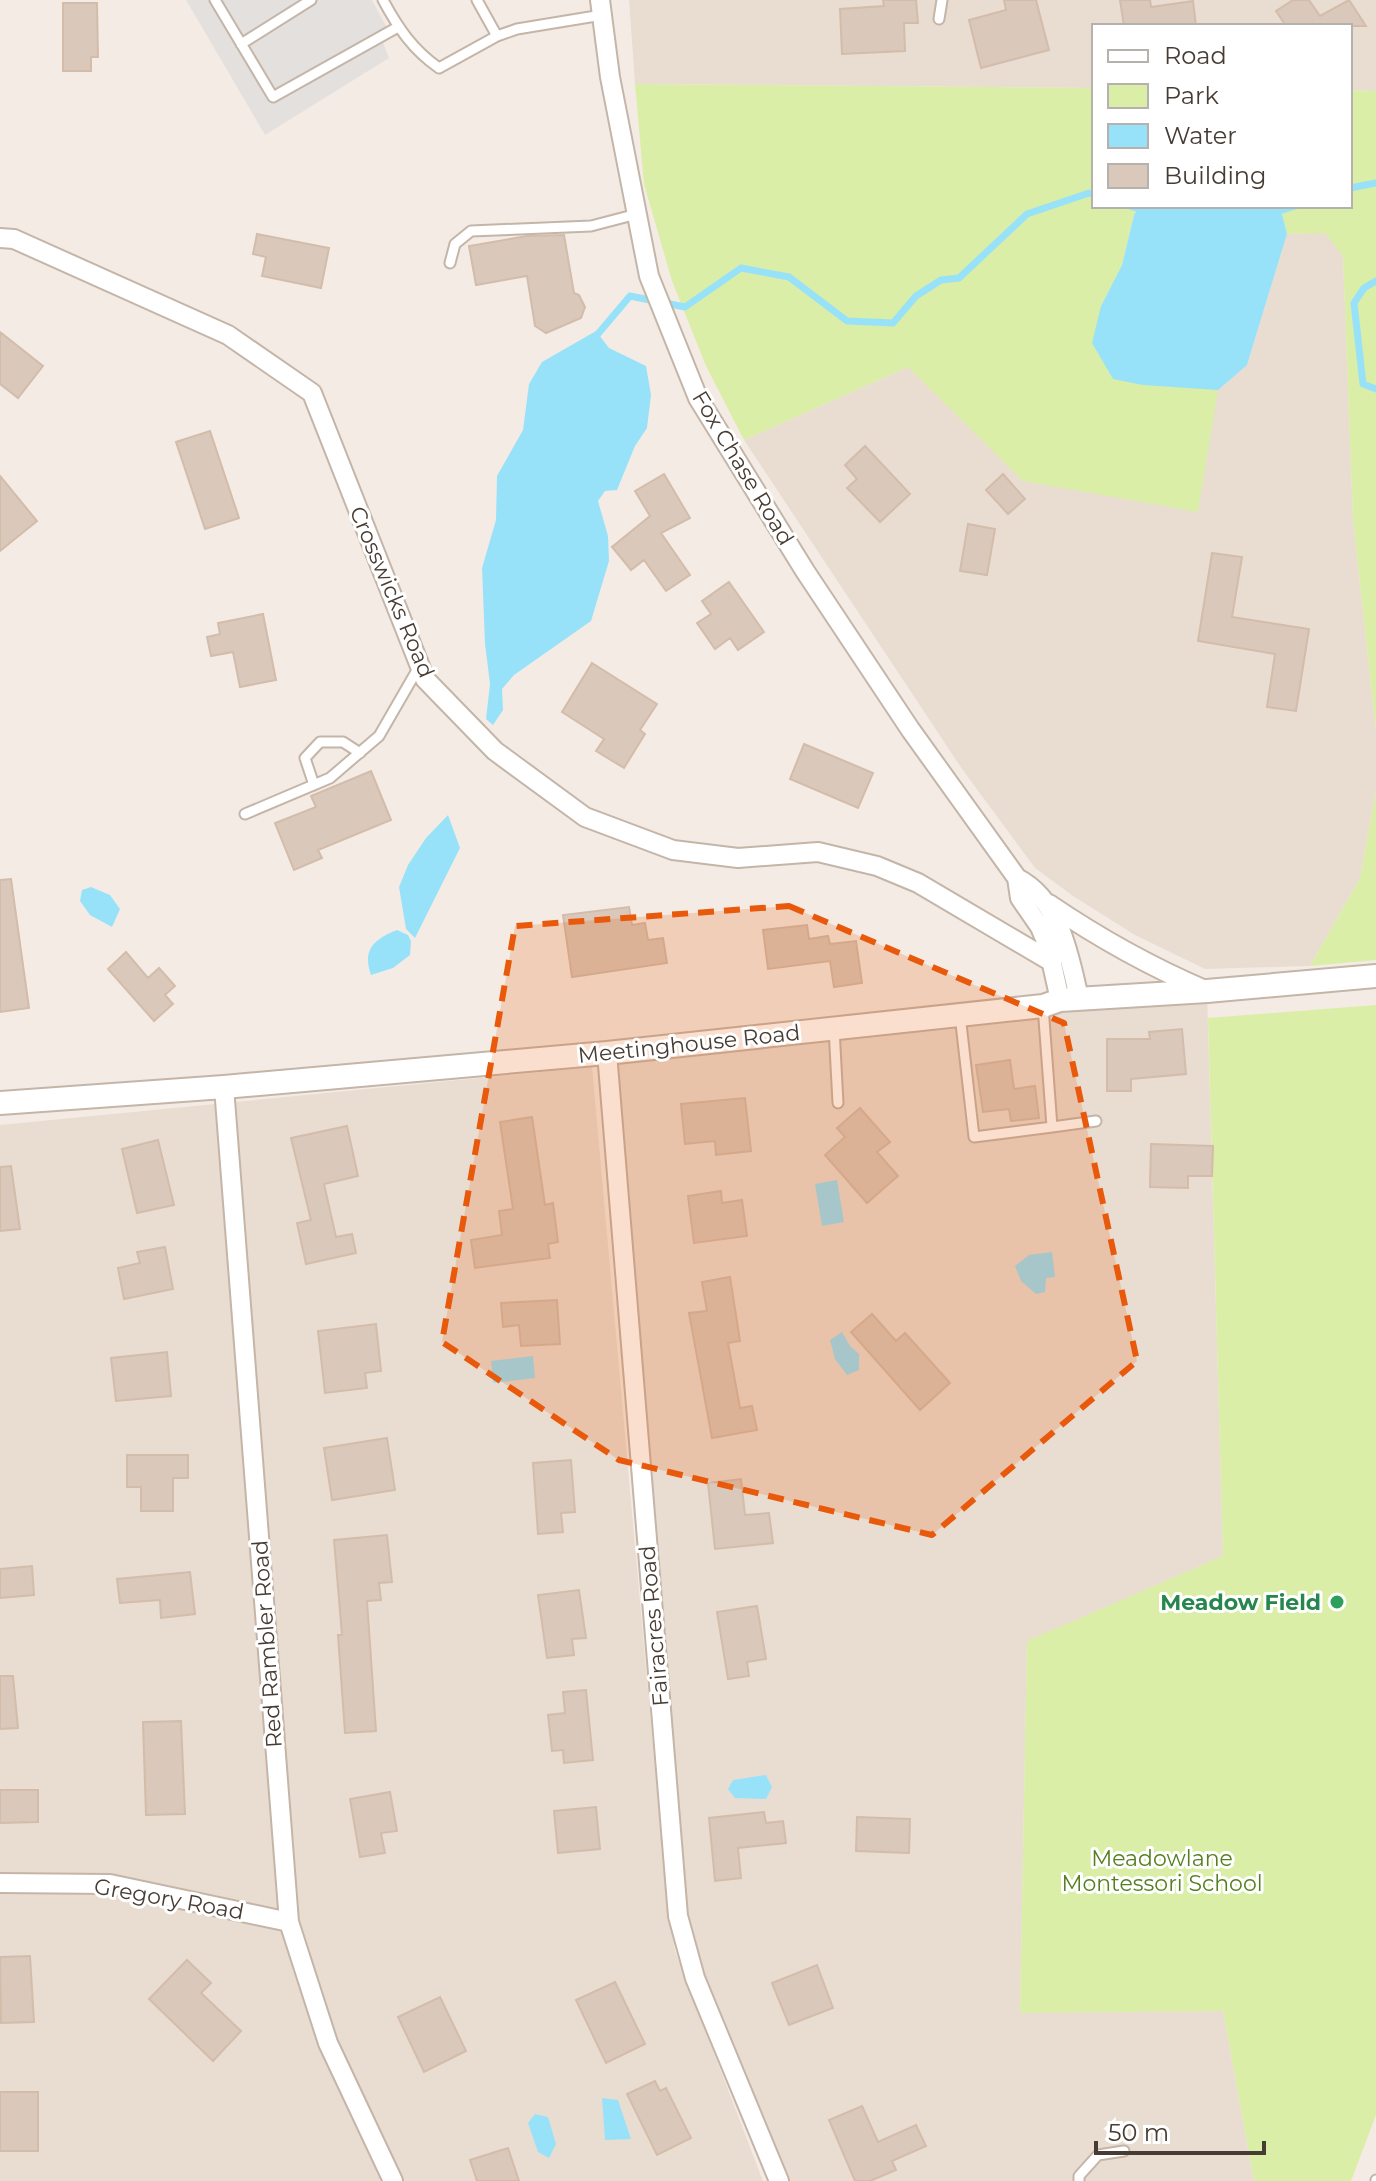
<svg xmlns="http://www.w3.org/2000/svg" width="1376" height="2181" font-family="Montserrat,sans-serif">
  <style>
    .residential { fill: #e9ddd1 }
    .green { fill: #daeea7 }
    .parking { fill: #e4e0dd }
    .water { fill: #98e2f9 }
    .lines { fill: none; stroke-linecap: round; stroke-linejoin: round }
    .stream { stroke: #98e2f9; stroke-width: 7 }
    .building { fill: #dac8bb; stroke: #d3bcaa; stroke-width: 2 }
    .service-casing { stroke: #c4b5a8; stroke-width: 13 }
    .minor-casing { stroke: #c4b5a8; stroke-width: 22 }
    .tertiary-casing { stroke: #c4b5a8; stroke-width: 26 }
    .service { stroke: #fff; stroke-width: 9 }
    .minor { stroke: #fff; stroke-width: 18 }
    .tertiary { stroke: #fff; stroke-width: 22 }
    .marked { fill: #e8590c; fill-opacity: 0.2; stroke: #e8590c; stroke-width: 6; stroke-dasharray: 16 10; stroke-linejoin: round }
    .leisure-dot { fill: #2e9e5b; stroke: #fff; stroke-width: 3 }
    .labels { text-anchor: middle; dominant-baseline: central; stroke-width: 6; stroke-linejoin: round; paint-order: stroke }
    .street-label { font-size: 22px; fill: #473c33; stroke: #fff }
    .leisure-label { font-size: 22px; font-weight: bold; fill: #27864d; stroke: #fff; text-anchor: end }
    .park-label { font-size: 22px; fill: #557f20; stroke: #fff }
  </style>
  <rect width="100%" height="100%" fill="#f4ece4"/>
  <!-- residential -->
  <path class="residential" d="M629 0H1376V91L1350 90V26H1094V88L635 84Z
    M1325 232 1343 255 1353 519 1376 731V791L1360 878 1310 966 1205 969 1135 935 1073 896 1035 868 962 769 744 440 908 367 1092 343 1113 379 1247 365 1287 234Z
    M1207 991 1223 1556 1027 1642 1020 2012 1223 2011 1254 2181H779L678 1916 607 1053Z
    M592 1067 667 1902 675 1951 763 2181H0V1125Z"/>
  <!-- green -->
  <path class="green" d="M635 84 1094 88V206H1140L1134 215 1122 265 1101 306 1113 379 1218 390 1198 512 1023 481 908 367 744 440 706 366 672 281 644 184Z
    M1350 90 1376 91V731L1353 519 1343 256 1325 233 1287 234 1280 206H1350Z
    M1376 791V960L1310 966 1360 878Z
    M1376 1005V2115L1351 2181H1254L1223 2011 1020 2013 1027 1641 1223 1556 1208 1018Z"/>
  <!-- parking -->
  <path class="parking" d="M186 0H372L392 37 383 42 389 58 265 135Z"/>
  <!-- water -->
  <path class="water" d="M1140 206H1280L1287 234 1247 365 1218 390 1143 385 1113 379 1092 343 1101 306 1122 265 1134 215Z
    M596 331 609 348 646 366 651 395 647 428 635 446 617 490 605 491 598 501 608 536 609 561 591 621 514 675 502 689 503 710 493 725 486 719 490 684 485 644 482 568 496 520 497 476 523 430 529 384 542 362Z
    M448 815 460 848 415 938 406 929 399 887 408 865 426 838Z
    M91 887 110 895 120 909 112 927 90 915 80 901 82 890Z
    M397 930 408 935 411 941 410 955 393 968 371 975C362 950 374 939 397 930Z
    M837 1180 844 1222 822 1226 815 1184Z
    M1052 1252 1055 1277 1046 1278 1045 1292 1036 1294 1021 1281 1015 1266 1029 1255Z
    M842 1332 850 1346 859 1354V1370L847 1375 835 1359 830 1340Z
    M533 1356 535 1378 493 1383 491 1361Z
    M766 1775 772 1787 766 1799 735 1798 728 1789 733 1780Z
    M602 2098 618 2100 631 2139 605 2140Z
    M535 2114 548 2117 556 2144 549 2158 538 2152 528 2123Z"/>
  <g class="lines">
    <!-- stream -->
    <path class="stream" d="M1350 188 1376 183
      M1130 206 1139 209
      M1283 210 1295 206
      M1376 281 1364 288 1354 303 1363 384 1376 389
      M592 341 630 296 685 307 741 268 789 277 847 321 893 323 916 296 941 280 959 278 1027 214 1089 193 1094 195"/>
  </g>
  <!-- building -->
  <path class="building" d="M883 0H916L918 23H904L905 51 842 54 840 9 884 6Z
    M1004 0H1036L1049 50 981 68 969 20 1006 10Z
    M1120 0H1150L1151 7 1193 1 1196 26H1124Z
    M1293 0H1309L1320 16 1349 0 1366 26H1286L1276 11Z
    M63 3H97L98 57H91V71H63Z
    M257 234 329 248 321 288 262 276 266 257 253 254Z
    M564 235 574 293 579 295 585 307 581 318 546 333 535 326 527 276 476 285 469 246 527 236Z
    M0 332 43 366 18 398 0 384Z
    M210 431 239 518 205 529 176 442Z
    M865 446 910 494 880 522 847 488 857 479 845 465Z
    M664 474 690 518 661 533 690 575 666 591 644 560 631 570 612 547 650 516 635 491Z
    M1003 474 1025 499 1008 514 986 490Z
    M0 476 37 521 0 551Z
    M968 524 995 529 987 575 960 571Z
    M1212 553 1242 557 1232 617 1309 629 1296 711 1267 707 1275 654 1198 641Z
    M729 582 764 632 738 650 730 638 715 649 697 623 711 614 702 601Z
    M263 614 276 680 240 687 233 652 211 656 207 637 220 634 218 623Z
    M592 663 657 704 640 730 645 734 624 768 596 751 604 739 562 712Z
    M804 744 873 773 858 808 790 779Z
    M371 771 391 820 318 850 322 858 294 870 275 823 316 807 311 796Z
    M11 879 29 1008 0 1012V880Z
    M629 907 632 925 645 923 648 940 663 938 667 963 572 977 563 915Z
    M807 925 809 939 828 936 830 944 856 941 862 983 834 987 830 961 768 969 763 930Z
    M126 952 148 978 159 968 175 986 165 995 173 1004 154 1021 108 969Z
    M1182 1029 1186 1074 1131 1079V1091H1107V1039H1150L1149 1032Z
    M1010 1060 1014 1089 1035 1086 1039 1118 1011 1121 1009 1109 983 1112 976 1065Z
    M745 1098 751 1151 716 1155 715 1141 685 1144 681 1104Z
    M860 1108 890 1142 877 1152 898 1176 867 1203 825 1155 845 1137 837 1128Z
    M532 1117 545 1205 553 1203 558 1242 548 1244 550 1258 475 1268 471 1240 502 1235 499 1211 513 1209 500 1122Z
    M347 1126 358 1176 324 1184 336 1237 352 1234 356 1253 306 1264 297 1223 311 1220 291 1138Z
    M158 1140 174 1205 137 1213 122 1149Z
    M1151 1144 1213 1146 1212 1176H1188V1188L1150 1187Z
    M11 1166 20 1229 0 1231V1167Z
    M721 1191 722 1203 742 1200 747 1236 694 1243 688 1196Z
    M165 1247 173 1289 124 1299 118 1268 140 1263 137 1252Z
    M730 1277 740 1341 728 1343 740 1408 752 1406 757 1430 712 1438 689 1313 707 1311 702 1282Z
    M557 1300 560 1344 521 1346 519 1325 503 1327 501 1303Z
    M872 1314 896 1341 905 1333 950 1383 920 1410 851 1332Z
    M376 1324 381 1371 365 1373 367 1388 325 1393 318 1331Z
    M167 1352 171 1396 116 1401 111 1358Z
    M387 1438 395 1490 332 1500 324 1448Z
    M127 1455H188V1478H173V1511H141V1487H127Z
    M571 1460 575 1512 561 1513 563 1532 538 1534 533 1463Z
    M741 1479 745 1515 769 1513 773 1543 715 1549 708 1483Z
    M387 1535 392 1582 379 1583 381 1600 367 1601 376 1731 345 1733 338 1635H342L334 1540Z
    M32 1566 34 1595 0 1598V1569Z
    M190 1572 195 1614 161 1618 160 1600 120 1603 117 1579Z
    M579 1590 586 1638 572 1639 574 1655 547 1658 538 1595Z
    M757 1606 766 1659 747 1662 749 1676 728 1679 717 1612Z
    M0 1676H13L18 1728 0 1729Z
    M586 1690 593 1760 564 1763 563 1750 552 1751 548 1715 565 1713 563 1692Z
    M181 1721 185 1814 146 1815 143 1722Z
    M0 1790H38V1822L0 1823Z
    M390 1792 397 1831 381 1833 385 1853 360 1857 350 1799Z
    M596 1807 600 1849 558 1853 554 1811Z
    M764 1812 766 1823 783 1821 786 1843 738 1848 741 1878 715 1881 709 1818Z
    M857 1817 910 1819 909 1853 856 1851Z
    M30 1956 34 2022 1 2023 0 1957Z
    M187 1960 211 1983 201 1993 241 2031 213 2061 149 1999Z
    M817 1965 833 2008 789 2025 772 1983Z
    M615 1982 645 2044 606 2063 576 2000Z
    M440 1997 466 2051 424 2072 398 2017Z
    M655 2081 660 2091 666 2088 691 2138 657 2155 627 2094Z
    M0 2092H38V2151H0Z
    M862 2106 878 2142 916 2125 926 2146 892 2161 896 2170 870 2181H855L829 2120Z
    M508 2148 519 2181H477L470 2160Z"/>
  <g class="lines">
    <!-- service casing -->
    <g class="service-casing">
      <path id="service" d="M215 0 273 97 398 27
        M383 0C398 28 413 50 439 68L497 36
        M477 0 497 36 517 29 602 15
        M939 19 942 0
        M241 44 311 0
        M450 263 455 244 471 231 591 226 637 214
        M314 785 305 758 320 742H343L360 753
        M245 814 330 778 379 736 420 665
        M960 1015 974 1137 1052 1127 1043 1006
        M834 1028 838 1103
        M1052 1127 1096 1121
        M1079 2181V2176L1098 2155 1124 2151
        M1376 2181V2180"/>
    </g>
    <!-- minor casing -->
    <g class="minor-casing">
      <path id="minor" d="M600 0 610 77 649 276 698 398 805 571 910 729 1017 878C1060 900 1069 955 1079 998
        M0 238 14 239 228 335 312 393 425 679 495 751 585 817 673 850 738 858 818 852 877 866 918 883 1052 962
        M1017 878 1020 898 1040 927 1048 946 1060 1000
        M1049 904C1099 938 1149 966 1205 990
        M607 1053 678 1916 695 1978 779 2181
        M224 1087 289 1922 328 2043 393 2181
        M0 1883 110 1884 289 1922"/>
    </g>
    <!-- tertiary casing -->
    <g class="tertiary-casing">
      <path id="tertiary" d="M0 1103 224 1087 607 1053 1043 1006 1060 1000 1207 991 1376 976"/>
    </g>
    <!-- service -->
    <use href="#service" class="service"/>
    <!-- minor -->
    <use href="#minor" class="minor"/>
    <!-- tertiary -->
    <use href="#tertiary" class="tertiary"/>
  </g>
  <!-- marked area -->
  <path class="marked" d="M789 906 1064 1023 1137 1361 932 1535 619 1460 442 1342 515 926Z"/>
  <!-- markers -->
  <circle class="leisure-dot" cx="1337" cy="1602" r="8"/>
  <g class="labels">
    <!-- street labels -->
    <g class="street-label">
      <text transform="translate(743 468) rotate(59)">Fox Chase Road</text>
      <text transform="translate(392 592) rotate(67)">Crosswicks Road</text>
      <text transform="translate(689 1044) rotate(-6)">Meetinghouse Road</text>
      <text transform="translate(654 1626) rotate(-95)">Fairacres Road</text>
      <text transform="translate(267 1644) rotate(-94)">Red Rambler Road</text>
      <text transform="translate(169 1899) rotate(10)">Gregory Road</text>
    </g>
    <!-- leisure labels -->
    <g class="leisure-label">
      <text x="1321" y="1602">Meadow Field</text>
    </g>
    <!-- park labels -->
    <g class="park-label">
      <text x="1162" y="1858">Meadowlane<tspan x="1162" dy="25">Montessori School</tspan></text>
    </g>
  </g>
  <!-- legend -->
  <rect x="1092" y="24" width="260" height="184" fill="#ffffff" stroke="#b5b1ad" stroke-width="2"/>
  <rect x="1108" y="50" width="40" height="12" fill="#ffffff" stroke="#b5b1ad" stroke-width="2"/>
  <text x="1164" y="64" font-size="24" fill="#473c33">Road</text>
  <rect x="1108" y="84" width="40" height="24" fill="#daeea7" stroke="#b5b1ad" stroke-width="2"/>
  <text x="1164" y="104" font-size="24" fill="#473c33">Park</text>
  <rect x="1108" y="124" width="40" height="24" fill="#98e2f9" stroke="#b5b1ad" stroke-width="2"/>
  <text x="1164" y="144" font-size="24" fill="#473c33">Water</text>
  <rect x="1108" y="164" width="40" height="24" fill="#dac8bb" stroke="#b5b1ad" stroke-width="2"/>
  <text x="1164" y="184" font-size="24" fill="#473c33">Building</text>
  <!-- scale -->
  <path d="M1096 2141v12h168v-12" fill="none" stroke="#473c33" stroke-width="4"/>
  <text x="1108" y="2141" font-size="24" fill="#473c33" stroke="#ffffff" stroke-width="6" paint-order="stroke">50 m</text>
</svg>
